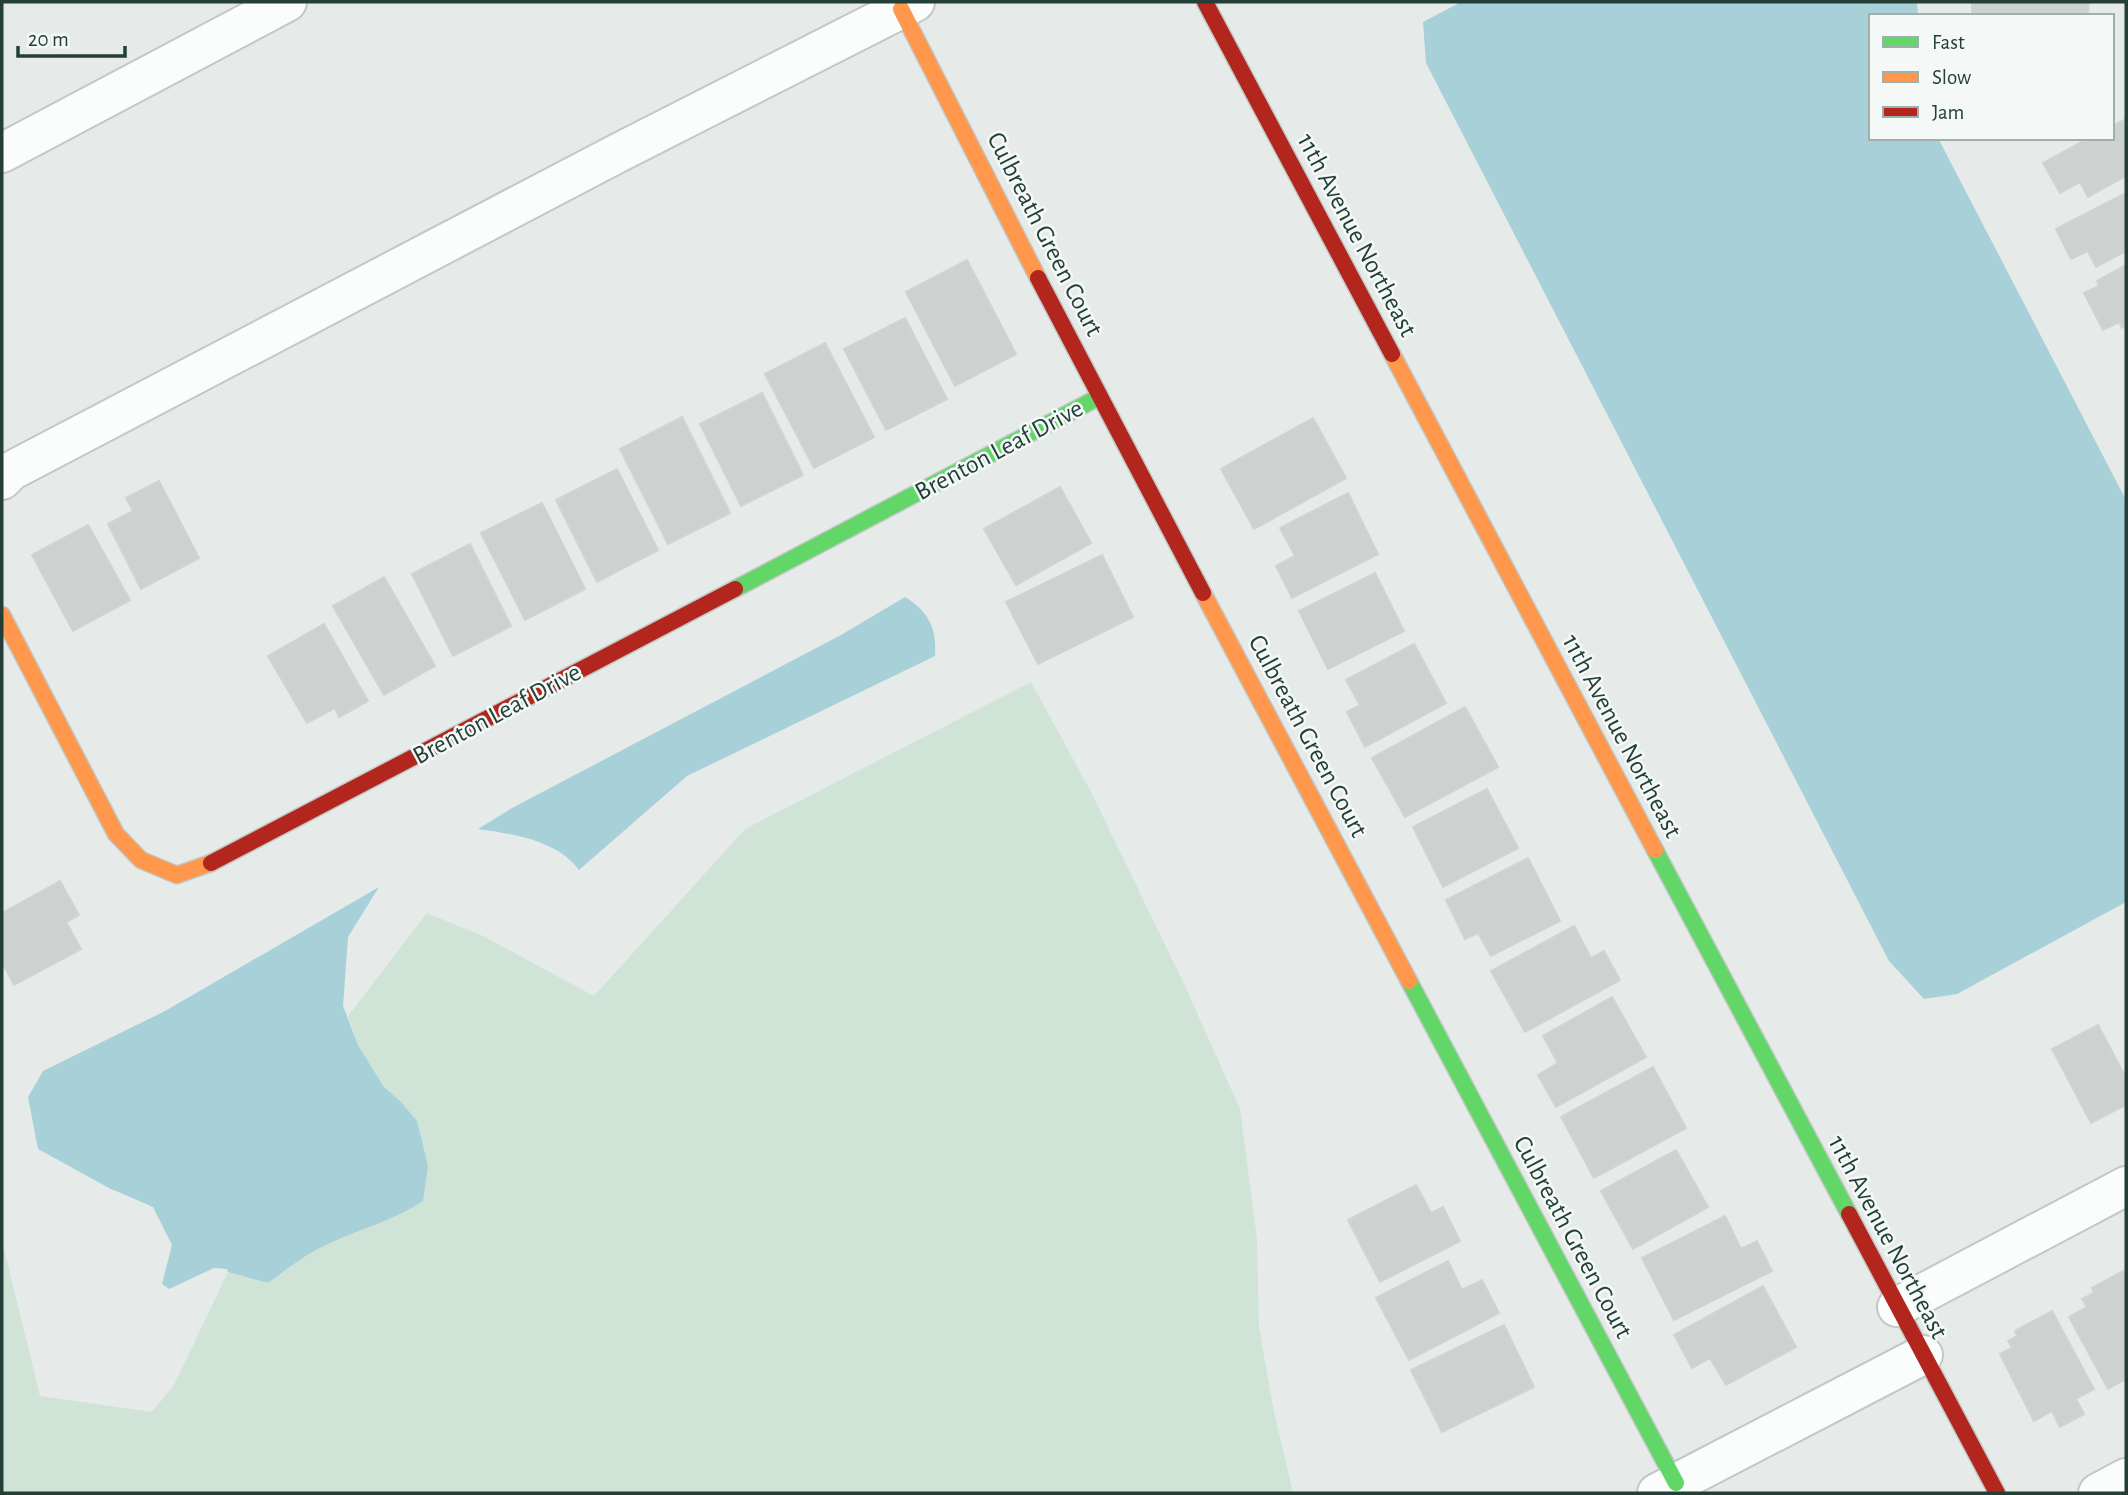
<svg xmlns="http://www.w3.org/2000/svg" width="2128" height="1495" font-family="'Alegreya Sans',sans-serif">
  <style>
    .green { fill: #cfe4d6 }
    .water { fill: #a8d0d8 }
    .building { fill: #cdd2d0; stroke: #cfd4d2; stroke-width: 2 }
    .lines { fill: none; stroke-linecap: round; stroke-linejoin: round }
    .street-casing { stroke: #c3c8c6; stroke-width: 42 }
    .fast-casing { stroke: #c1c9c6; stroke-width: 19 }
    .slow-casing { stroke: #c1c9c6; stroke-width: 19 }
    .jam-casing { stroke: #c1c9c6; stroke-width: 19 }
    .street { stroke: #fbfcfc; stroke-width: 38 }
    .fast { stroke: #63d668; stroke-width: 16 }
    .slow { stroke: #ff974d; stroke-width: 16 }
    .jam { stroke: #b3261e; stroke-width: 16 }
    .labels { text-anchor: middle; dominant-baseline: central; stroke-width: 5; stroke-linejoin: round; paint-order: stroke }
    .street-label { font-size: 26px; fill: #233f38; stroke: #f4f9f7 }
  </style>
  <rect width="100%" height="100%" fill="#e6ebe9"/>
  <!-- green -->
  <path class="green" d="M1031 682 1091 792 1186 988 1240 1109 1257 1239 1259 1327 1274 1412 1293 1493H2V1240L40 1396 152 1412 174 1385 228 1272 268 1283C287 1269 306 1254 328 1244 360 1229 393 1221 423 1201L401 1102 384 1087 358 1045 348 1016 427 913 483 936 594 996 745 829Z"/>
  <!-- water -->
  <path class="water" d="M1461 2H1917L1918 16H1871V138H1938L2126 500V902L1957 994 1924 999 1889 961 1426 63 1423 22Z
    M905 597C929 612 937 628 935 656L687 776 579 870C557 840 512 834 478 829L512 808 841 635Z
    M379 887 348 937 343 1006 358 1045 384 1087 401 1102 417 1121 428 1166 423 1201C393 1221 360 1229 328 1244 306 1254 287 1269 268 1283L228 1272 227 1269 214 1268 169 1289 162 1284 172 1245 153 1207 109 1188 38 1149 28 1097 43 1071 165 1011Z"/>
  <!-- building -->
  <path class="building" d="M1972 2H2089L2088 16H1972Z
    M2124 120 2126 124V176L2088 197 2080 182 2060 193 2043 163 2089 138H2112V126Z
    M2126 193V251L2096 267 2088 251 2071 259 2056 229Z
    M967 260 1016 354 955 386 906 292Z
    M2126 265V325L2122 328 2119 322 2103 330 2084 293 2099 286 2097 281Z
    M905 318 947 399 886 430 844 349Z
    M825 343 874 437 814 468 765 374Z
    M762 393 803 475 741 506 700 424Z
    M682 417 730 513 668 544 620 449Z
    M1313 418 1346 478 1254 529 1221 469Z
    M617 469 658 550 597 582 556 500Z
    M159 481 199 558 141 589 108 524 133 511 126 498Z
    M1060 487 1091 543 1016 585 984 529Z
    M1348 493 1378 554 1292 598 1276 566 1295 556 1280 528Z
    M542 503 585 589 525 620 481 533Z
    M88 525 130 600 73 631 32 555Z
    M470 544 511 626 453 656 412 574Z
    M1102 555 1133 617 1038 664 1006 602Z
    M1375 573 1404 631 1328 669 1299 611Z
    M384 577 435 666 384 695 333 606Z
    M324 624 368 701 339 717 335 708 307 723 268 656Z
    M1414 644 1446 703 1365 747 1347 712 1360 705 1346 680Z
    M1465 707 1498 767 1405 817 1372 758Z
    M1487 789 1518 848 1443 887 1413 827Z
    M1528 858 1560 921 1491 956 1478 933 1465 939 1446 900Z
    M60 881 79 915 66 922 81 949 14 985 2 962V913Z
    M1574 926 1591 958 1604 951 1620 980 1525 1032 1491 971Z
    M1612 997 1646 1057 1556 1107 1538 1075 1558 1063 1543 1036Z
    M2098 1025 2126 1078V1105L2091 1123 2052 1049Z
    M1653 1067 1686 1128 1594 1178 1561 1117Z
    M1676 1150 1708 1207 1633 1249 1601 1191Z
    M1416 1185 1431 1213 1443 1207 1460 1241 1380 1282 1348 1220Z
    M1725 1216 1741 1249 1757 1241 1772 1271 1674 1320 1642 1258Z
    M1448 1261 1462 1290 1482 1280 1499 1313 1409 1360 1376 1298Z
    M2123 1271 2126 1276V1379L2108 1389 2069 1317 2087 1307 2082 1299 2094 1293 2092 1288Z
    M1763 1286 1796 1347 1726 1385 1710 1358 1692 1368 1674 1335Z
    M2052 1311 2094 1389 2076 1399 2084 1414 2060 1427 2052 1411 2034 1421 2000 1354 2012 1348 2008 1341 2017 1336 2015 1331Z
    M1504 1325 1534 1387 1442 1432 1411 1370Z"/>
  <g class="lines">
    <!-- street casing -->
    <g class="street-casing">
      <path id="street" d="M2 153 287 2
        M2 480 11 471 618 153 915 2
        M1897 1307 2126 1186
        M1657 1493 1923 1355
        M2098 1493 2126 1478"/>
    </g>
    <!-- fast casing -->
    <g class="fast-casing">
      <path id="fast" d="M735 589 1099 397
        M1655 850 1849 1214
        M1409 981 1676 1483"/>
    </g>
    <!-- slow casing -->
    <g class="slow-casing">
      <path id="slow" d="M901 9 1038 278
        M1392 354 1655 850
        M1203 593 1409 981
        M2 615 116 834 141 860 177 875 211 863"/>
    </g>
    <!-- jam casing -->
    <g class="jam-casing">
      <path id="jam" d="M1205 2 1392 354
        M1038 278 1203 593
        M211 863 735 589
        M1849 1214 1997 1493"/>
    </g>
    <!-- street -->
    <use href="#street" class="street"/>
    <!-- fast -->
    <use href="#fast" class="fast"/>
    <!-- slow -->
    <use href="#slow" class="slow"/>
    <!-- jam -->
    <use href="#jam" class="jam"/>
  </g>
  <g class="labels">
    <!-- street labels -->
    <g class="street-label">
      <text transform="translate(1045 234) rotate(63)">Culbreath Green Court</text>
      <text transform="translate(1357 235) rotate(62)">11th Avenue Northeast</text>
      <text transform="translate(999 450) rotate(-28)">Brenton Leaf Drive</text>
      <text transform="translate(497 714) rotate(-28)">Brenton Leaf Drive</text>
      <text transform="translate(1308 736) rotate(62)">Culbreath Green Court</text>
      <text transform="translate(1622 736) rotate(62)">11th Avenue Northeast</text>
      <text transform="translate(1573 1237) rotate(62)">Culbreath Green Court</text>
      <text transform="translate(1888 1237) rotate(62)">11th Avenue Northeast</text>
    </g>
  </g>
  <!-- border -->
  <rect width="2128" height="1495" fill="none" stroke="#233f38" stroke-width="7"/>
  <!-- legend -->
  <rect x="1869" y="14" width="245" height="126" fill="#f4f9f7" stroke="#a0afab" stroke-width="2"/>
  <rect x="1883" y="37" width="35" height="10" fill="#63d668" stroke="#a0afab" stroke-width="2"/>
  <text x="1932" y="49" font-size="21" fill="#233f38">Fast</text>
  <rect x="1883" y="72" width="35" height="10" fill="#ff974d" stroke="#a0afab" stroke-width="2"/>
  <text x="1932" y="84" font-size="21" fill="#233f38">Slow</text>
  <rect x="1883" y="107" width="35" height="10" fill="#b3261e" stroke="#a0afab" stroke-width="2"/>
  <text x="1932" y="119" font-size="21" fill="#233f38">Jam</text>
  <!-- scale -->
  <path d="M18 46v10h107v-10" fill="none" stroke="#233f38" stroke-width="3.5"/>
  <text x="28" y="46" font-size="21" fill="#233f38" stroke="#f4f9f7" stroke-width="5" paint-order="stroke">20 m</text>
</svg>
